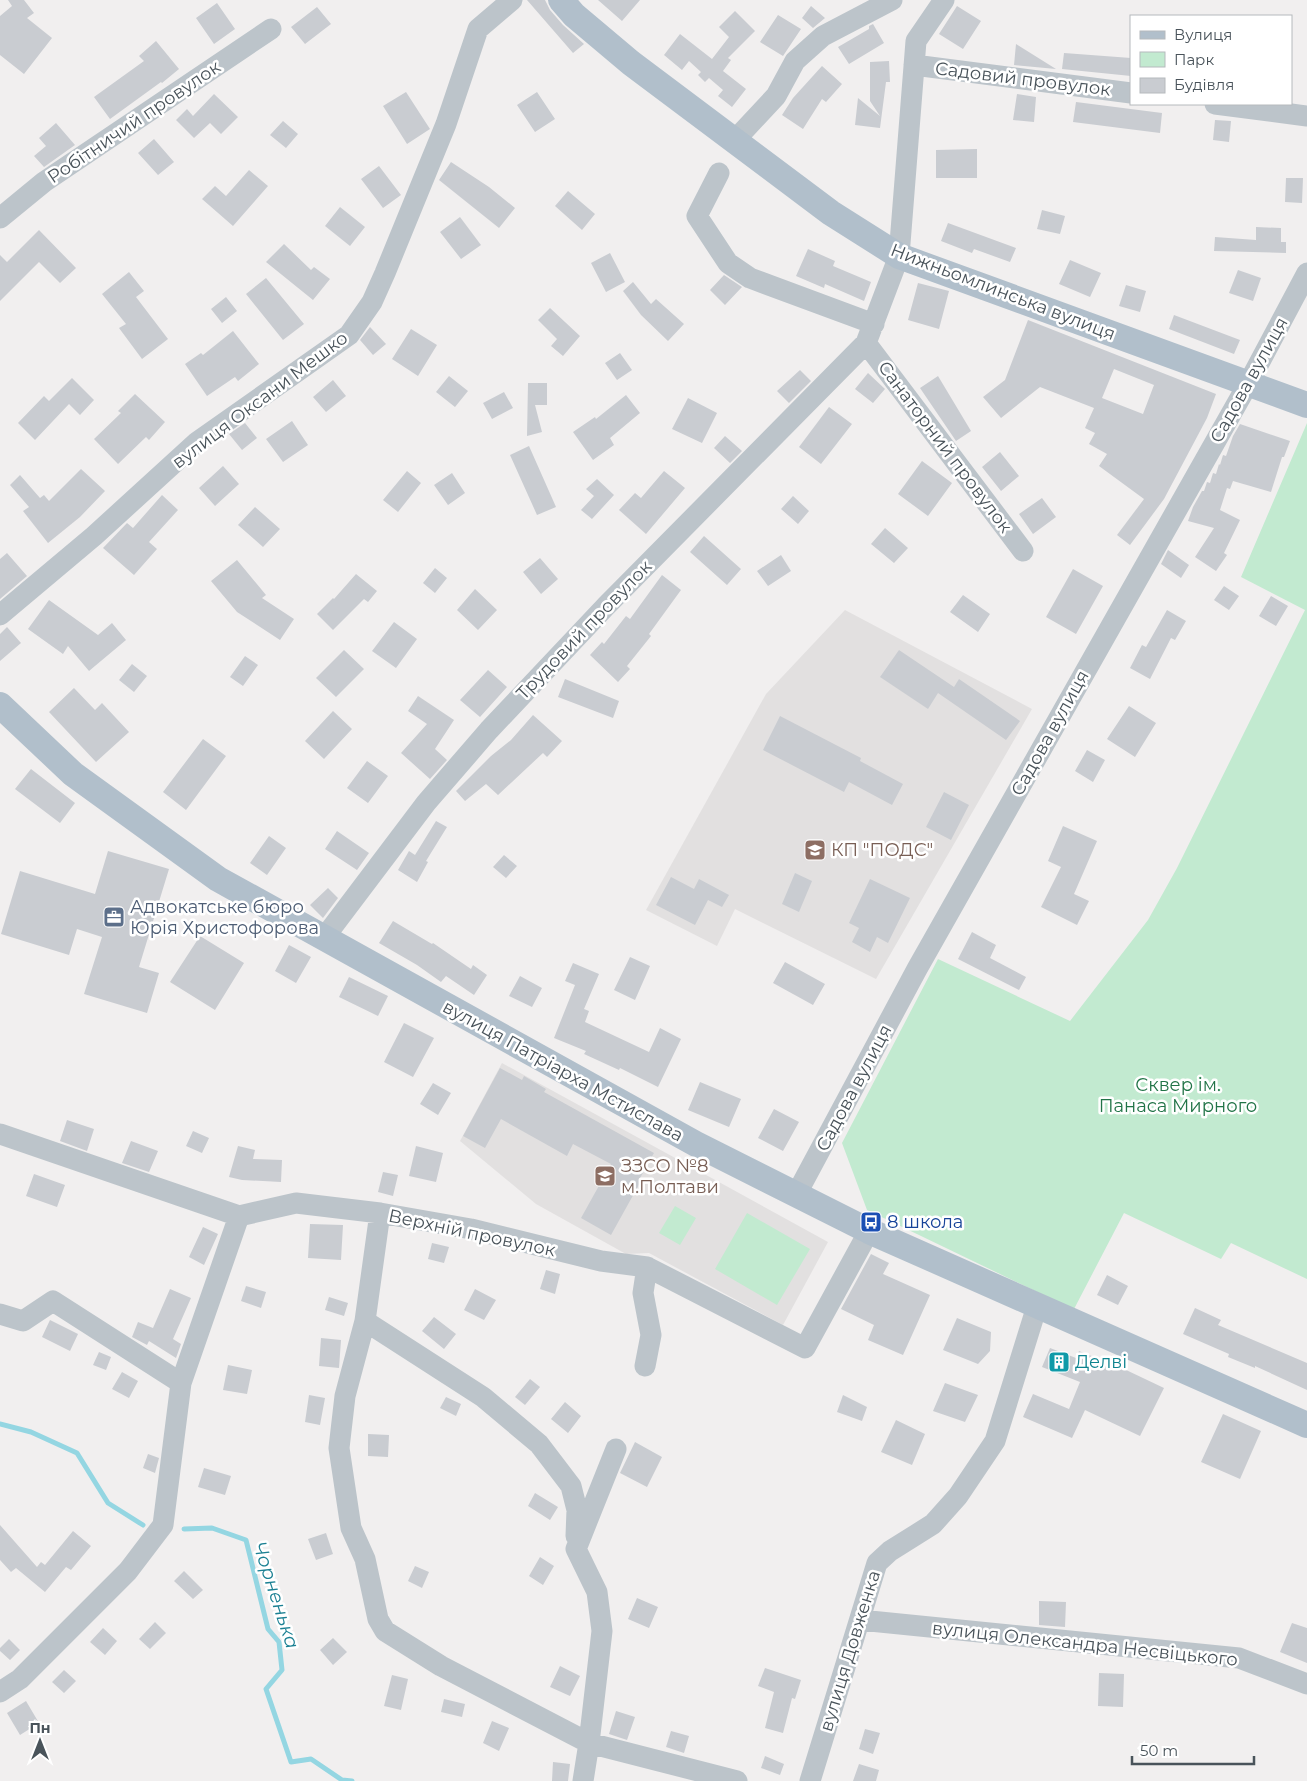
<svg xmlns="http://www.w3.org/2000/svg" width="1307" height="1781" font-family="Montserrat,sans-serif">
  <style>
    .education { fill: #e2e0e0 }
    .green { fill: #c2ead0 }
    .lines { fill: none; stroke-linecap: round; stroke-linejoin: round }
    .stream { stroke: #94d6e2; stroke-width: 5 }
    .building { fill: #c9ccd1; fill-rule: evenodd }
    .minor { stroke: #bcc4ca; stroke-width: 21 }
    .major { stroke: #b1bfcb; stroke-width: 26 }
    .labels { text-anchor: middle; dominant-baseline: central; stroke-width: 5; stroke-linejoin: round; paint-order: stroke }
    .street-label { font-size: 18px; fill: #49535a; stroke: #fff }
    .education-label { font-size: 18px; fill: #785e54; stroke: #fff; text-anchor: start }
    .service-label { font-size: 18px; fill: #4e5e75; stroke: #fff; text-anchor: start }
    .park-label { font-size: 18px; fill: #217447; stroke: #fff }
    .transit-label { font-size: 18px; fill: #164399; stroke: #fff; text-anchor: start }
    .culture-label { font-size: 18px; fill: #0d838f; stroke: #fff; text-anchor: start }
    .water-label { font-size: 19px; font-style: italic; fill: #1b8093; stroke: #fff }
  </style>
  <rect width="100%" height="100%" fill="#f1efef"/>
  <!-- education -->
  <path class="education" d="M845 610 1032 709 876 979 735 909 717 946 646 910 766 694Z
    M502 1063 828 1242 783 1325 649 1253 626 1254 536 1204 460 1141Z"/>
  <!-- green -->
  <path class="green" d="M1307 423V1279L1231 1243 1221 1259 1124 1213 1073 1311 1054 1300 867 1210 842 1143 938 959 1070 1021 1148 920 1177 868 1305 610 1241 577Z
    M675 1206 696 1218 680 1245 659 1233Z
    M747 1213 810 1249 777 1305 715 1269Z"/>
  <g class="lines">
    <!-- stream -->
    <path class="stream" d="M0 1424 31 1432 77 1453 108 1503 143 1525
      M184 1529 212 1528 246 1540 268 1629 279 1642 282 1670 266 1689 291 1762 311 1759 342 1780 352 1781"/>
  </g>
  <!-- building -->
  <path class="building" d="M8 0H24L34 13 27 18 52 38 24 74 0 55V16L12 6Z
    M527 0H545L550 10 563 25 584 44 573 53Z
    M598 0H640L622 21Z
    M217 3 235 29 214 44 196 18Z
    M811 6 825 18 813 28 802 18Z
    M957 6 981 21 963 49 939 34Z
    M317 7 331 24 305 44 291 27Z
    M735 11 755 31 728 58 731 60 723 71 746 89 732 107 718 96 723 90 709 78 705 82 698 75 701 72 689 61 682 70 664 55 680 34 712 59 729 37 719 27Z
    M778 15 801 29 783 56 760 42Z
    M873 24 884 43 849 64 838 47 869 29V26Z
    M156 41 179 69 162 83 161 82 110 119 94 97 144 61 139 56Z
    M1016 44 1056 69 1014 65Z
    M1064 53 1131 58V76L1062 69Z
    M889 61 890 82H886L880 128 855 125 858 98 880 116 870 101V62Z
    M822 66 842 84 826 102 822 99 803 129 782 115 793 98Z
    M406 92 430 129 407 144 383 106Z
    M537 92 555 119 535 132 517 105Z
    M214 94 238 117 221 134 210 123 194 138 176 120 187 109 193 116Z
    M1017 94 1036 97 1034 122 1013 120Z
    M1076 102 1162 113 1160 133 1073 122Z
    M1215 120 1231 121 1229 142 1213 140Z
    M283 121 298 134 286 148 270 135Z
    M56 123 75 145 44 167 34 156 46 146 39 138Z
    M154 139 174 162 158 175 138 153Z
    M977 149V178H936V150Z
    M451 162 489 187 515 208 499 228 439 180Z
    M379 166 401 195 383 208 361 179Z
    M249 170 268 186 233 226 202 199 215 186 226 196Z
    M1286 178H1303L1302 203 1285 202Z
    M568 191 595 214 582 230 555 206Z
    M340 207 365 227 350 246 325 226Z
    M1042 210 1065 216 1060 234 1037 229Z
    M460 217 481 245 461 259 440 232Z
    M948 223 1016 248 1010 262 974 249 972 253 941 241Z
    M1256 227 1281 228V242H1286V253L1214 251 1215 237 1256 240Z
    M39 230 76 268 60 283 39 262 0 301V255L7 262Z
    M284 244 311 270 314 267 330 279 313 300 266 262Z
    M808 249 835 261 833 266 871 282 864 301 825 284 824 288 796 276Z
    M610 253 625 282 606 292 591 263Z
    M1070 260 1101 273 1090 297 1059 284Z
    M1238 270 1261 278 1253 301 1229 293Z
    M129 272 144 291 136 297 168 339 142 359 119 328 126 324 102 294Z
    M724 275 742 287 725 305 710 290Z
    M266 278 304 324 283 340 246 294Z
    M633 282 651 304 656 299 684 324 668 341 641 315 623 291Z
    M918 283 949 291 939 329 908 320Z
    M1126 285 1146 291 1140 312 1119 306Z
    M226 297 237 311 222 323 211 309Z
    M550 308 580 336 563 356 551 346 557 339 538 320Z
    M1174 315 1240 340 1234 354 1169 329Z
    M1028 320 1216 394 1207 418 1164 499 1130 545 1117 535 1144 499 1099 466 1107 454 1089 444 1095 433 1085 428 1094 408 1040 387 1001 418 983 397 1005 380ZM1114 369 1154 385 1143 414 1102 398Z
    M370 327 386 344 373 355 360 340Z
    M411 329 437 345 418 376 392 359Z
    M233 331 259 364 238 381 235 377 207 396 185 364 201 353 203 355Z
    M620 353 632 370 617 380 605 363Z
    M800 370 811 381 789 403 777 391Z
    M868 373 885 389 873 403 855 389Z
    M449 376 468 391 455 407 436 392Z
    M938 376 971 431 956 441 920 388Z
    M72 378 94 400 80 415 69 404 35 440 18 423 44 396 49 401Z
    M333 380 346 396 326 412 313 397Z
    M528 383H547V405H535L542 432 527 436Z
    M504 392 513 408 492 419 483 403Z
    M135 394 165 422 149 440 146 437 118 464 94 439 121 413 118 411Z
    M626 395 640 413 610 438 614 445 593 460 573 432 595 417 596 419Z
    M688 398 717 413 702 443 672 429Z
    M829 407 852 424 821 464 799 447Z
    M292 421 308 445 283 462 266 439Z
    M245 423 257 438 242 450 229 434Z
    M1240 424 1290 441 1284 457H1282L1271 492 1233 481 1230 489 1227 488 1220 510 1240 520 1224 553 1227 555 1216 571 1195 557 1214 528 1188 521 1193 507 1202 491H1204L1207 482 1210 483 1213 473 1216 474 1219 464 1220 465 1223 455 1226 456 1233 436Z
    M725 436 742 451 730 463 714 448Z
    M529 446 556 507 537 515 510 455Z
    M1000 452 1019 476 1001 491 982 467Z
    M922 461 952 483 928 516 898 494Z
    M223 466 239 484 215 506 199 488Z
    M81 469 105 491 80 517 48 543 23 511 29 507 10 485 20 475 40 498 44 495 49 501Z
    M407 471 421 483 398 512 383 500Z
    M664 471 685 488 646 534 619 510 635 493 641 498Z
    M452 473 465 493 448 505 434 485Z
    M597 479 614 495 592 519 581 510 594 496 586 489Z
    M162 495 178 510 149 542 157 549 134 575 103 548 127 523 133 528Z
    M793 496 809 511 798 524 781 509Z
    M1042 498 1056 517 1033 534 1019 514Z
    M255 507 280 529 263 547 238 525Z
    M885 528 908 548 894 563 871 544Z
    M704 536 741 569 727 585 690 552Z
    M1168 550 1189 565 1181 578 1161 564Z
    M7 553 27 576 0 599V559Z
    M781 555 791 571 768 586 757 571Z
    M540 558 558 579 541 594 523 572Z
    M237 560 266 595 262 598 294 619 280 640 237 612 211 581Z
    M435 568 447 578 435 593 423 583Z
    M1073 569 1103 586 1076 634 1046 617Z
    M356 574 377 591 368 602 364 599 333 630 317 614 333 598 334 599Z
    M662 575 681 590 649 634 651 636 627 666 630 669 618 682 590 655 602 642 604 644 626 616 630 619Z
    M1224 586 1239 596 1229 610 1214 600Z
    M475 589 497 610 478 630 457 610Z
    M963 595 990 614 978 632 950 612Z
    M1271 596 1288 606 1276 626 1259 616Z
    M49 600 98 635 112 623 126 640 89 671 68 646 63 654 28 629Z
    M1167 610 1186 621 1175 640 1171 638 1150 679 1130 668 1142 645 1146 647Z
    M394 622 417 639 396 668 372 651Z
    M7 627 21 643 0 661V634Z
    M344 650 364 669 336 697 316 678Z
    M899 650 954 687 959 679 1020 721 1006 740 938 693 928 709 880 677Z
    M245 656 258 665 243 686 230 677Z
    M132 664 147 676 134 692 119 680Z
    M488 670 507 687 480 717 460 700Z
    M565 679 619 701 613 718 558 697Z
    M74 688 95 710 102 703 129 732 96 762 49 712Z
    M418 696 454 720 435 749 447 760 430 779 401 753 427 724 408 711Z
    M1129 706 1156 723 1135 757 1107 739Z
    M333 711 352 729 324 759 305 741Z
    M533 715 562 741 547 757 543 753 498 795 486 784 465 801 456 791 491 756 511 740Z
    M780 716 861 758 860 761 903 784 892 805 849 782 844 792 763 750Z
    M203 739 226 756 186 810 163 792Z
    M1087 750 1105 760 1093 782 1075 771Z
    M367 761 388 776 368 803 347 788Z
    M31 769 75 803 60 823 15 789Z
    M944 792 969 805 951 840 926 827Z
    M436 821 447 827 426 861 428 862 417 882 398 870 409 851 415 855Z
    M1063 826 1097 841 1074 894 1089 901 1077 925 1041 907 1061 867 1048 861Z
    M337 831 369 853 357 870 325 849Z
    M269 836 286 848 267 875 250 863Z
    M108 851 169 869 139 967 159 973 147 1013 84 994 102 937 77 929 69 955 1 934 20 871 95 894Z
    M504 855 517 866 506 878 493 867Z
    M795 873 812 881 799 912 782 904Z
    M671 877 694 889 699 879 729 895 722 907 708 900 695 925 656 905Z
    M870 879 910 898 888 943 877 937 870 952 852 942 859 928 849 923Z
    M328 888 338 898 323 918 310 905Z
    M393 921 432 944 433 943 471 969 473 965 487 975 474 995 446 976 441 982 417 965 379 943Z
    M972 932 996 945 990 958 1026 977 1019 990 958 959Z
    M200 936 244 963 215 1010 170 982Z
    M289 945 311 957 296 983 275 971Z
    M630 957 650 966 635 1000 614 990Z
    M785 962 825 984 813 1005 773 983Z
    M573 963 599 974 584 1009 589 1011 585 1022 649 1052 660 1028 681 1039 658 1087 620 1068 619 1070 584 1054 586 1051 554 1038 575 985 565 981Z
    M520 976 542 988 532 1007 509 996Z
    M349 977 388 996 378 1016 339 997Z
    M404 1023 434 1038 413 1077 384 1062Z
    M500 1068 522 1080 524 1076 546 1089 544 1092 654 1153 639 1180 641 1181 611 1235 581 1218 611 1164 573 1144 567 1156 501 1119 485 1148 463 1136Z
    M700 1082 741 1099 729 1127 688 1110Z
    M433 1083 451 1093 438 1115 420 1104Z
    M774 1109 799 1122 783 1151 758 1138Z
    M67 1120 94 1129 87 1151 60 1141Z
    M193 1131 209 1138 202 1153 186 1146Z
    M131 1141 158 1151 149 1172 122 1163Z
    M238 1146 255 1150 253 1159 282 1160 281 1182 242 1180 229 1177Z
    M416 1146 443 1153 436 1182 409 1176Z
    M383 1172 398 1175 393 1196 378 1192Z
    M34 1174 65 1185 57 1207 26 1196Z
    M310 1224 343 1225 341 1260 308 1258Z
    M203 1227 218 1234 204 1265 189 1257Z
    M432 1243 449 1247 444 1263 428 1259Z
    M871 1254 889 1263 883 1274 930 1295 903 1355 868 1340 874 1325 841 1309Z
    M546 1270 560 1274 555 1294 540 1289Z
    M1107 1275 1128 1286 1118 1305 1097 1295Z
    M246 1286 266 1292 261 1308 241 1301Z
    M170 1289 191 1298 173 1339 181 1344 176 1358 149 1341 147 1345 132 1337 138 1322 153 1328Z
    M475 1289 496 1300 484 1320 464 1310Z
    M329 1297 348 1303 344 1316 325 1310Z
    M1195 1308 1221 1320 1218 1325 1307 1363V1390L1255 1366V1368L1228 1357 1229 1354 1183 1334Z
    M434 1317 456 1334 444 1349 422 1331Z
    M957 1318 991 1332 990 1351 978 1364 943 1350Z
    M50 1320 78 1334 70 1351 42 1337Z
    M321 1338 341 1340 339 1368 319 1366Z
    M1050 1348 1076 1358 1079 1351 1124 1369 1164 1388 1140 1436 1085 1410 1072 1438 1023 1417 1033 1394 1069 1409 1080 1382 1042 1367Z
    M99 1352 111 1357 106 1370 93 1365Z
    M228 1365 252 1370 247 1394 223 1390Z
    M122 1372 138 1381 129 1398 112 1389Z
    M530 1379 540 1387 525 1405 515 1397Z
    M945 1383 978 1395 965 1422 933 1411Z
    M309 1395 325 1398 320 1425 305 1422Z
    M843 1395 867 1407 862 1421 837 1412Z
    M446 1397 461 1404 456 1416 440 1408Z
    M565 1402 581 1416 568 1433 551 1419Z
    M1223 1414 1261 1431 1240 1479 1201 1462Z
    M896 1420 925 1434 912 1465 881 1452Z
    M368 1434 389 1435 388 1457 368 1456Z
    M635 1442 662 1457 647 1487 620 1473Z
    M148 1454 159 1458 155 1473 143 1468Z
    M204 1468 231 1476 225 1495 198 1487Z
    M535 1493 558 1507 550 1520 528 1506Z
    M0 1525 37 1567 41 1562 45 1565 73 1531 91 1546 71 1570 66 1567 45 1592 16 1568 11 1572 0 1560Z
    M326 1533 333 1554 316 1560 308 1539Z
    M540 1557 554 1566 543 1585 529 1576Z
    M415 1566 429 1572 422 1588 408 1581Z
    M184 1571 203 1590 193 1599 174 1581Z
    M637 1598 658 1607 649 1628 628 1619Z
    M1039 1601 1066 1602 1065 1627 1039 1625Z
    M155 1622 166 1633 150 1649 139 1639Z
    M1292 1623 1307 1628V1663L1280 1652Z
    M103 1628 117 1641 105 1655 90 1642Z
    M333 1638 347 1652 333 1665 320 1650Z
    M9 1639 20 1650 10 1660 0 1651V1648Z
    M560 1666 580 1676 570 1696 550 1687Z
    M765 1668 801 1680 795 1699 792 1698 783 1733 765 1728 774 1692 758 1686Z
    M64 1670 76 1681 64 1693 52 1682Z
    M1099 1673 1124 1674 1123 1707 1098 1706Z
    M392 1675 408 1679 401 1710 384 1706Z
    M444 1699 465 1704 462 1717 441 1712Z
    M26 1701 39 1723 20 1735 7 1713Z
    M616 1711 635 1717 627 1740 609 1734Z
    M492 1721 509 1728 499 1751 483 1743Z
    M865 1729 880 1733 873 1754 859 1749Z
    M671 1731 689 1736 684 1753 666 1747Z
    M765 1756 784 1764 780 1775 761 1768Z
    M553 1762 570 1764 568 1781H552Z
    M859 1764 879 1770 876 1781H853Z"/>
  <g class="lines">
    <!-- minor -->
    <path class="minor" d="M914 65 1131 93
      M1215 104 1307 116
      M735 140 776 96 795 61 823 36 892 0
      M719 173 697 216 728 263 750 278 874 324
      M0 218 44 182 271 29
      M866 343 1023 551
      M0 615 94 536 197 442 349 335 372 302 385 273 446 124 478 29 512 0
      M324 938 426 803 489 730 606 606 866 343 899 256 916 41 944 0
      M0 1134 239 1216 296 1203 380 1213 471 1229 601 1261 647 1267 805 1348 869 1231
      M796 1195 917 969 1248 384 1307 273
      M380 1213 365 1321 345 1396 339 1448 351 1528 365 1559 378 1619 385 1631 441 1666 589 1743 737 1781
      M0 1314 23 1321 53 1301 181 1383
      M365 1321 483 1397 539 1444 571 1486 577 1510 576 1536
      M645 1366 651 1335 643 1293 647 1267
      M860 1620 1239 1658 1307 1684
      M0 1692 20 1679 128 1571 163 1525 181 1383 239 1216
      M583 1781 589 1743 602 1631 597 1592 576 1549 616 1449
      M810 1781 877 1563 890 1551 933 1524 958 1496 995 1441 1037 1306"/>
    <!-- major -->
    <path class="major" d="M561 0 574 15 631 63 831 213 899 256 1307 405
      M0 705 73 774 218 879 696 1144 869 1231 1307 1425"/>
  </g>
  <!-- icons -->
  <defs>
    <g id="school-square" transform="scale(1.125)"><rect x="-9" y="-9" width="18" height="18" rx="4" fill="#8d6e63" stroke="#fff"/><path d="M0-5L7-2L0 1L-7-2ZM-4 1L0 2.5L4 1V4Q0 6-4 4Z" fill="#fff"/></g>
    <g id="office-square" transform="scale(1.125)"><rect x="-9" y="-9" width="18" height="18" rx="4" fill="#5c6f8a" stroke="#fff"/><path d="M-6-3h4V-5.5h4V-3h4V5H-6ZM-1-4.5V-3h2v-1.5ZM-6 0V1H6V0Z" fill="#fff"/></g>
    <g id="bus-square" transform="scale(1.125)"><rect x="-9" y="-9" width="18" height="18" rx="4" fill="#1a4fb4" stroke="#fff"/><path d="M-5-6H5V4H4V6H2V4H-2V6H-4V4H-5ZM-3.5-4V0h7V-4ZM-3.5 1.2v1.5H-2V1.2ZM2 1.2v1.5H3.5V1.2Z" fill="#fff"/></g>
    <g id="building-square" transform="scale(1.125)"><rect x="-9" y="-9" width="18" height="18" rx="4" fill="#0f9aa8" stroke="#fff"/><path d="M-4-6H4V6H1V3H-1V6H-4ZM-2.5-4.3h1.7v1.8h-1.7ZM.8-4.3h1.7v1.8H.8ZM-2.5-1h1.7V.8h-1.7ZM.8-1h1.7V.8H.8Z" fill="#fff"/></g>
  </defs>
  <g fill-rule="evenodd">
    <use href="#school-square" x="815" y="850"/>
    <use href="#office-square" x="114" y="917"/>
    <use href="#school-square" x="605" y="1176"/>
    <use href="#bus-square" x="871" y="1222"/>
    <use href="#building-square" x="1059" y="1362"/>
  </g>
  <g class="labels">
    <!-- street labels -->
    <g class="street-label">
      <text transform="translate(1023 79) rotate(7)">Садовий провулок</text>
      <text transform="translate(134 122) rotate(-34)">Робітничий провулок</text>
      <text transform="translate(1003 292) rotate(21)">Нижньомлинська вулиця</text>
      <text transform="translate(1249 380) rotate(-61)">Садова вулиця</text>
      <text transform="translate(260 400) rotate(-37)">вулиця Оксани Мешко</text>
      <text transform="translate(945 447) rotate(53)">Санаторний провулок</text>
      <text transform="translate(584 630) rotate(-46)">Трудовий провулок</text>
      <text transform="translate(1050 733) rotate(-61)">Садова вулиця</text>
      <text transform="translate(563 1071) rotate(29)">вулиця Патріарха Мстислава</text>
      <text transform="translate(854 1088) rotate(-62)">Садова вулиця</text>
      <text transform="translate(472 1233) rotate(12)">Верхній провулок</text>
      <text transform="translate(1085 1644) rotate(6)">вулиця Олександра Несвіцького</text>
      <text transform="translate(850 1651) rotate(-73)">вулиця Довженка</text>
    </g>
    <!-- education labels -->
    <g class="education-label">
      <text x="831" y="850">КП "ПОДС"</text>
      <text x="621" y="1166">ЗЗСО №8<tspan x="621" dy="21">м.Полтави</tspan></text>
    </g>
    <!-- service labels -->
    <g class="service-label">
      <text x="130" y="907">Адвокатське бюро<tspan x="130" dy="21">Юрія Христофорова</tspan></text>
    </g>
    <!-- park labels -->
    <g class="park-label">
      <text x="1178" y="1085">Сквер ім.<tspan x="1178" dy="21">Панаса Мирного</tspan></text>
    </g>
    <!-- transit labels -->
    <g class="transit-label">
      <text x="887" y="1222">8 школа</text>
    </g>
    <!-- culture labels -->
    <g class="culture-label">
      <text x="1075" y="1362">Делві</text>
    </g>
    <!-- water labels -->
    <g class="water-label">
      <text transform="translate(276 1595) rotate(72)">Чорненька</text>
    </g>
  </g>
  <!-- legend -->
  <rect x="1130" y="15" width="162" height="90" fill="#ffffff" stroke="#b6babd"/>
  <rect x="1140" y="31" width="25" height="8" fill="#b1bfcb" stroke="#b6babd"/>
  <text x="1174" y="40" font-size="15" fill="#49535a">Вулиця</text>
  <rect x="1140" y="52" width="25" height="15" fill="#c2ead0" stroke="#b6babd"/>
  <text x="1174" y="65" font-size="15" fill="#49535a">Парк</text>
  <rect x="1140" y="78" width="25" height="15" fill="#c9ccd1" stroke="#b6babd"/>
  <text x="1174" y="90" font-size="15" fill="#49535a">Будівля</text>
  <!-- north arrow -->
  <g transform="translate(40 1741)" stroke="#ffffff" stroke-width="4" paint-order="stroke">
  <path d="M0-4L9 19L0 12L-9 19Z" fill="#49535a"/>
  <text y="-8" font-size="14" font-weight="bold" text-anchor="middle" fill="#49535a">Пн</text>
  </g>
  <!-- scale -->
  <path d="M1132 1756v8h122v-8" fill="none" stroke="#49535a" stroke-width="2.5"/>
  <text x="1140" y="1756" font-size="15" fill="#49535a" stroke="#ffffff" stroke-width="4" paint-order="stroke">50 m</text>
</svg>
